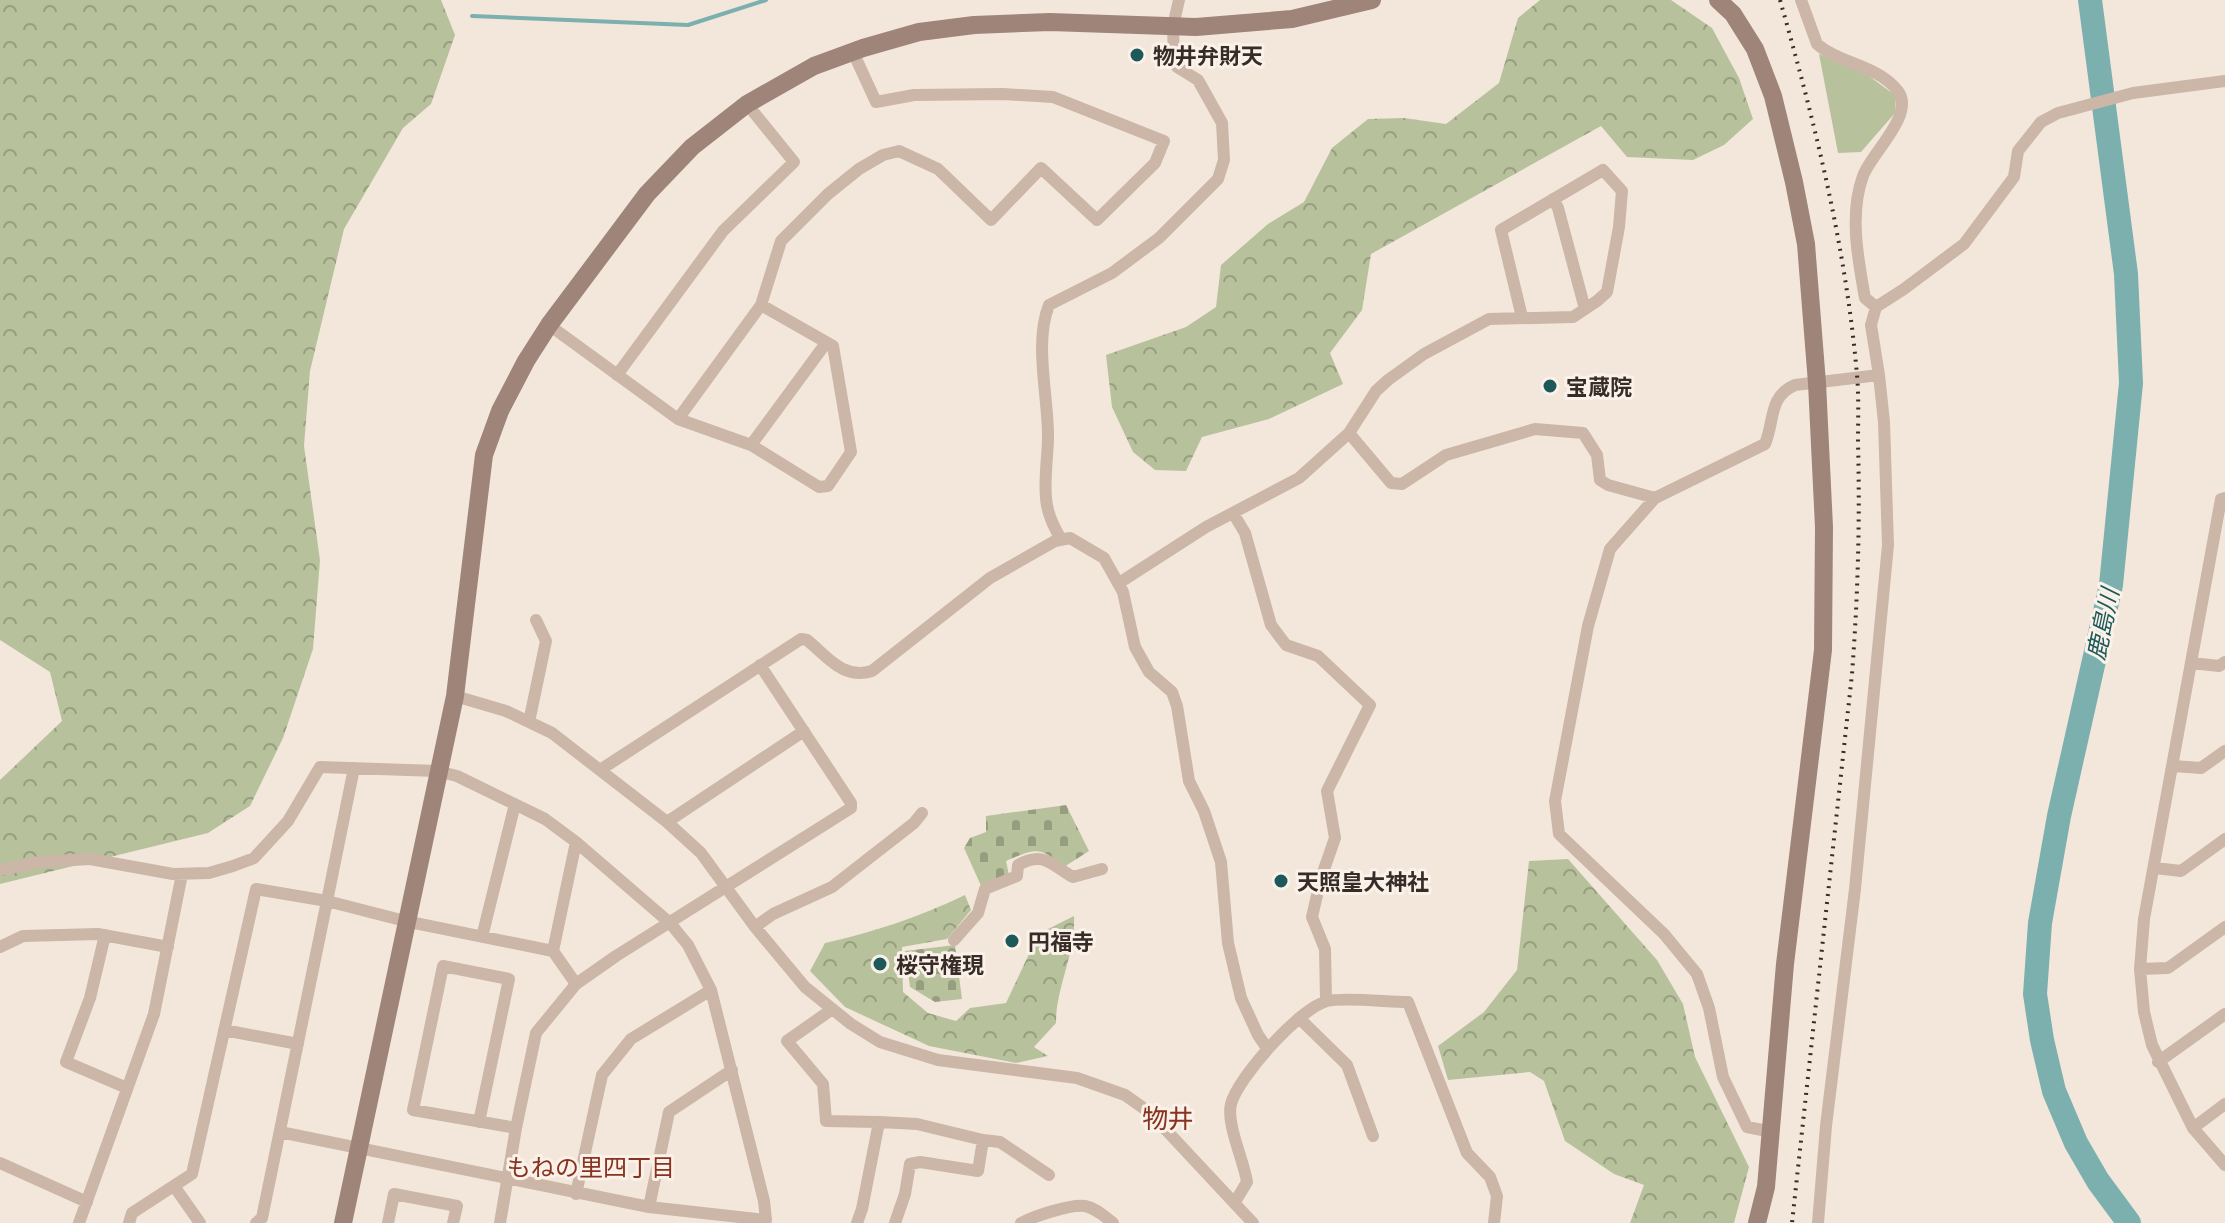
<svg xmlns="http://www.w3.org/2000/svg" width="2225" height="1223" font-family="'Open Sans','Noto Sans JP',sans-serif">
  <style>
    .grass { fill: #b7c29c }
    .forest { fill: url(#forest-crowns) }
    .cemetery { fill: url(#cemetery-stones) }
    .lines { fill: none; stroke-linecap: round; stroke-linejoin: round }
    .stream { stroke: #7bb0af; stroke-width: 4 }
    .river { stroke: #7bb0af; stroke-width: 24 }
    .street { stroke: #cbb6a8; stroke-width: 12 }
    .secondary { stroke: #9f8479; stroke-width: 18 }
    .rail { stroke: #382c28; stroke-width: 4; stroke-dasharray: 2 6; stroke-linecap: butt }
    .poi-dot { fill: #1d595a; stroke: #faf1e9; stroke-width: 3 }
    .labels { text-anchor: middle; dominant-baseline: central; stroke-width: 6; stroke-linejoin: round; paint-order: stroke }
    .poi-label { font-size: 22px; font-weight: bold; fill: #382c28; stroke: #faf1e9; text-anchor: start }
    .water-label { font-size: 24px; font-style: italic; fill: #1d595a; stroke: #faf1e9 }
    .neighbourhood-label { font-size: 24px; fill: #883220; stroke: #faf1e9 }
    .quarter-label { font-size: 26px; fill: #883220; stroke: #faf1e9 }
  </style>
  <defs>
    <pattern id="forest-crowns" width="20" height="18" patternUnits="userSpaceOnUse" patternTransform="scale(2)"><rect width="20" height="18" fill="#b7c29c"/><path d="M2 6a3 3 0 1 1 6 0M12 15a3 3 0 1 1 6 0" fill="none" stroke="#969e7f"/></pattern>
    <pattern id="cemetery-stones" width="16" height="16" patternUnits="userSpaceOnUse" patternTransform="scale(2)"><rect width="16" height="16" fill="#b7c29c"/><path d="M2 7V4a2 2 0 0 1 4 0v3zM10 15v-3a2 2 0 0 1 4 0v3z" fill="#969e7f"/></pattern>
  </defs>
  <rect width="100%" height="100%" fill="#f3e7dc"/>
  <!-- grass -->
  <path class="grass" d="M1819 54 1869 76 1896 96 1895 113 1861 152 1838 153Z"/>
  <!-- forest -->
  <path class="forest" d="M0 0H441L455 35 431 104 403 128 344 229 310 371 304 446 320 560 313 649 283 738 250 806 208 833 0 884V780L62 721 50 672 0 640Z
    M1540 0H1671L1712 28 1739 78 1753 119 1724 145 1693 160 1627 157 1601 126 1371 254 1362 310 1330 353 1343 384 1269 419 1202 437 1186 471 1155 470 1133 452 1112 407 1106 355 1186 327 1216 307 1221 265 1268 224 1304 202 1332 148 1368 119 1404 118 1446 124 1499 83 1518 18Z
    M1568 859 1657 960 1683 1004 1695 1057 1749 1167 1734 1223H1630L1644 1185 1614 1174 1565 1141 1544 1081 1530 1072 1448 1080 1438 1046 1484 1012 1517 970 1529 861Z
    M965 895 971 910 947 939 902 947 903 992 928 1013 956 1021 970 1008 1006 1003 1029 954 1048 929 1074 916C1076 953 1056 987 1056 1023L1034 1047 1048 1056 1016 1063 929 1046 845 1007 810 971 825 943C874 932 919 917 965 895Z"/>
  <!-- cemetery -->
  <path class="cemetery" d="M1066 805 1089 851 1064 867C1039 845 1035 849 1006 861L1009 875 982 888 964 848 970 838 986 832V816Z
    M955 945 962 999 935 1002 910 987 905 951Z"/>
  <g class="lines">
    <!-- stream -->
    <path class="stream" d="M472 16 688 25 766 0"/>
    <!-- river -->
    <path class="river" d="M2090 0 2126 274 2131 383 2111 585 2059 816 2040 923 2035 994 2042 1040 2054 1091 2076 1143 2098 1181 2129 1223"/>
    <!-- street -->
    <path class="street" d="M1801 0 1817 44C1840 64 1877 65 1897 90 1917 113 1872 152 1863 176 1849 214 1858 259 1865 298L1876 307
      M1553 199 1558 208 1585 309
      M549 325 678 419 751 445 819 487 828 486 851 452 833 346 761 305 781 241 828 194 859 169 883 155 899 151 938 169 991 220 1041 168 1097 220 1155 163 1164 141 1053 97 1003 94 914 95 876 102 853 52
      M617 375 723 231 794 162 747 104
      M678 419 761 305
      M1349 433 1391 483 1402 484 1446 455 1535 429 1583 433 1597 455 1600 480 1608 485 1655 498
      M751 445 826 343
      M2225 498 2221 499 2144 919 2140 969 2144 1012 2152 1045 2193 1128 2225 1165
      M1233 513 1245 533 1271 625 1286 645 1318 656 1370 705 1327 791 1335 838 1321 878 1312 917 1325 949 1326 1001
      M1061 539C1053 526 1047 513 1046 498 1044 477 1048 456 1048 435 1048 396 1034 342 1049 305L1112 273 1159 238 1218 179 1224 160 1222 123 1198 80 1177 67 1174 60 1173 26 1179 0
      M1119 583 1206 527 1299 478 1349 433 1376 391 1388 380 1424 354 1489 319 1573 317 1597 301 1607 292 1619 227 1622 191 1603 170 1501 230 1522 317
      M2192 663 2219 666 2225 662
      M455 696 506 711 552 733 667 822 701 853 755 927 805 987 851 1024 880 1042 938 1060 1077 1078 1125 1095 1142 1107 1167 1131 1253 1223
      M529 722 546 641 536 620
      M2173 766 2201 768 2225 751
      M354 768 327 901 405 921 553 951
      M600 770 801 639 807 640C828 657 843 680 872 671L990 578 1055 541 1070 538 1104 558 1123 592 1135 647 1149 672 1172 692 1177 706 1189 781 1204 811 1221 862 1228 943 1241 998 1258 1035 1267 1048
      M667 822 804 731
      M576 842 553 951 576 984
      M2155 868 2181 871 2225 839
      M0 870 39 862 90 859 173 874 209 873 233 866 254 858 288 821 320 767 437 771 457 776 545 819 576 842 670 923 688 945 711 990 764 1201 766 1220 649 1207 280 1132
      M755 927 773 914 832 887 914 823 922 813
      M105 935 90 998 66 1062 127 1088
      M482 937 515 804
      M954 940 978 913 985 889 1017 876 1018 865C1044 851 1050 864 1073 877L1102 869
      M0 947 23 936 98 934 168 947
      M2140 969 2168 968 2225 927
      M831 1010 787 1041 823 1084 826 1121 879 1122
      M1299 1018 1347 1065 1373 1136
      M224 1030 298 1044
      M2158 1062 2225 1014
      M479 1122 509 979 443 966 413 1110 516 1128
      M2193 1128 2225 1104
      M1772 1132 1747 1127 1723 1077 1709 1008 1697 974 1664 934 1559 834 1555 801 1588 626 1610 549 1655 498 1765 444C1775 420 1768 397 1795 385L1879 375 1871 325 1876 307 1904 289 1964 244 2014 177 2018 151 2041 122 2058 113 2133 93 2225 81
      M0 1163 87 1202
      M174 1186 200 1223
      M576 1194 602 1075 631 1039 711 990
      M1235 1202 1247 1182C1244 1161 1226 1124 1231 1104 1238 1077 1300 1008 1327 1001 1344 997 1388 1002 1408 1002L1467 1153 1490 1177 1497 1196 1494 1223
      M649 1207 669 1112 732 1070
      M79 1223 154 1014 182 874
      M129 1223 132 1213 192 1174 256 889 327 901 262 1218 256 1223
      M388 1223 394 1194 457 1206 453 1223
      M500 1223 516 1128 536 1033 576 984 616 956 851 808V803L760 665
      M857 1223 862 1209 879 1122 917 1124 983 1140 1000 1142 1049 1175
      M895 1223 905 1194 910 1164 920 1162 978 1171 983 1140
      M1021 1223C1035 1216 1070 1204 1085 1206 1096 1208 1104 1216 1113 1223
      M1818 1223 1826 1126 1855 889 1888 545 1884 422 1879 375"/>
    <!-- secondary -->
    <path class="secondary" d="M1718 0 1733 14 1755 49 1773 96 1794 182 1806 244 1817 383 1824 527 1823 650 1785 964 1766 1187 1757 1223
      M343 1223 455 696 484 455 500 411 526 361 549 325 647 194 692 147 747 104 814 66 863 48 919 32 974 25 1050 22 1196 27 1292 19 1372 0"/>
    <!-- rail -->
    <path class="rail" d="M1780 0C1815 123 1846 248 1857 375 1859 398 1858 420 1858 442 1860 520 1858 596 1852 674L1792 1223"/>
  </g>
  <!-- markers -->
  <g class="poi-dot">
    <circle cx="1137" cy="55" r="8"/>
    <circle cx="1550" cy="386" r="8"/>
    <circle cx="1281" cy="881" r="8"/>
    <circle cx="1012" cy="941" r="8"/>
    <circle cx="880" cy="964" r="8"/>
  </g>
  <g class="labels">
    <!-- poi labels -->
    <g class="poi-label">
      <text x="1153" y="55">物井弁財天</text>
      <text x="1566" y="386">宝蔵院</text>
      <text x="1297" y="881">天照皇大神社</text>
      <text x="1028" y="941">円福寺</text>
      <text x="896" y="964">桜守権現</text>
    </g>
    <!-- water labels -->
    <g class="water-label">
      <text transform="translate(2102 624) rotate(-78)">鹿島川</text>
    </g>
    <!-- neighbourhood labels -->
    <g class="neighbourhood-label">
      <text x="591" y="1166">もねの里四丁目</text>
    </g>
    <!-- quarter labels -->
    <g class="quarter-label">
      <text x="1168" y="1118">物井</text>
    </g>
  </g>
</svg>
